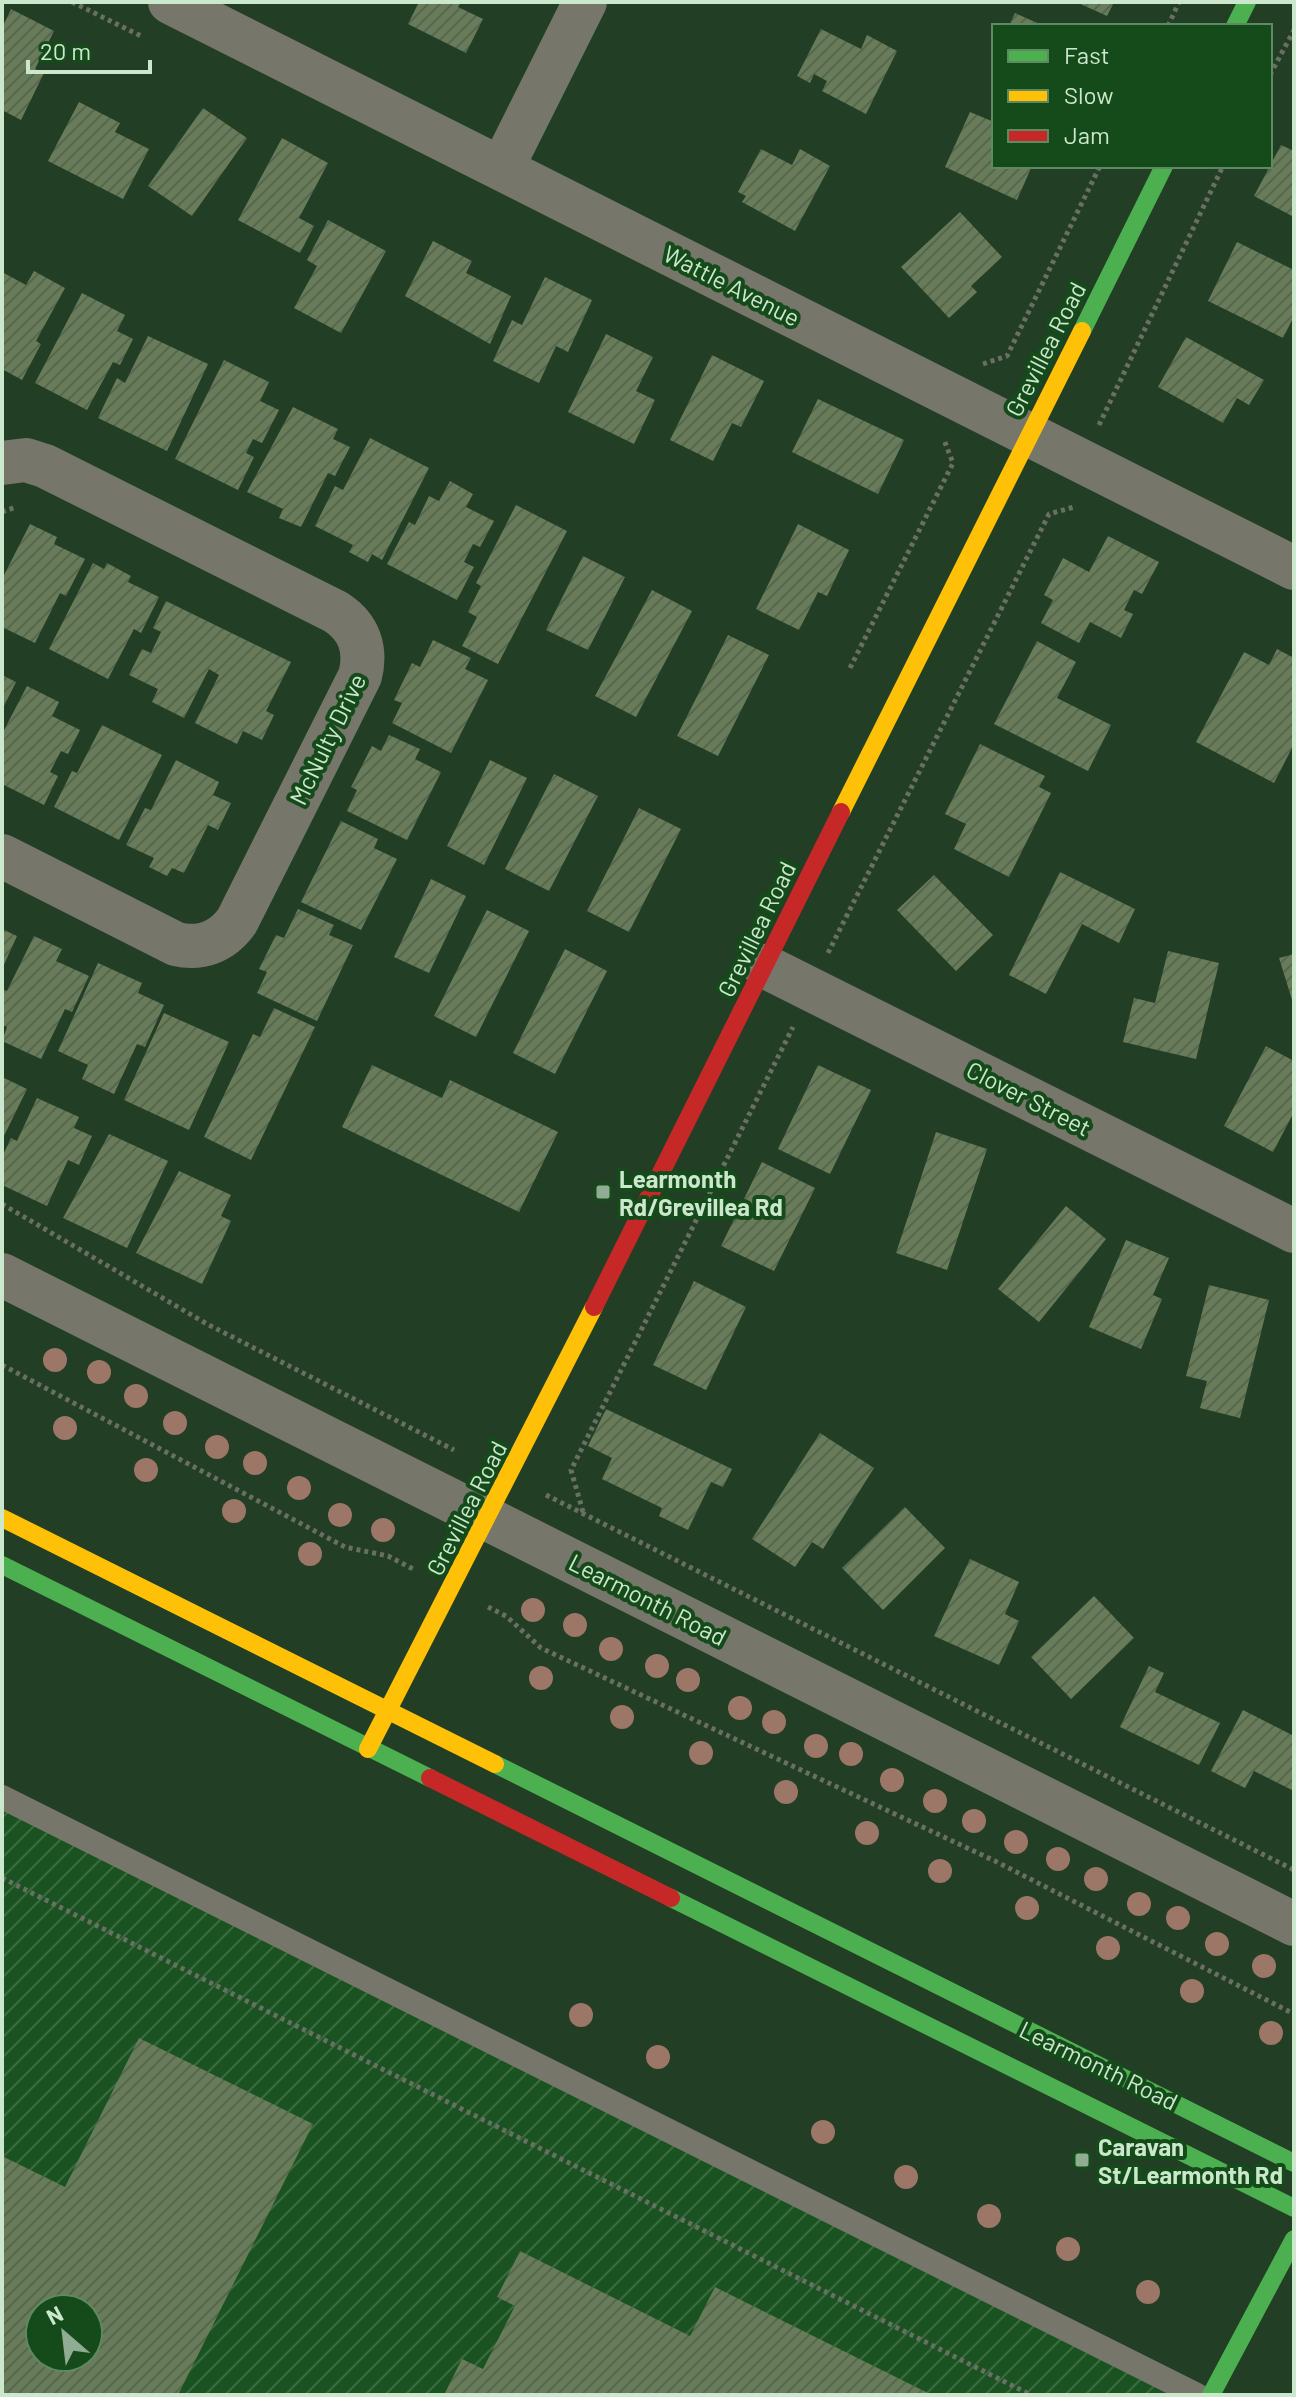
<svg xmlns="http://www.w3.org/2000/svg" width="1296" height="2397" font-family="Barlow,sans-serif">
  <style>
    .industrial { fill: url(#industrial-furrows); fill-rule: evenodd }
    .building { fill: url(#building-hatch); fill-rule: evenodd }
    .lines { fill: none; stroke-linecap: round; stroke-linejoin: round }
    .path { stroke: #696f62; stroke-width: 5; stroke-dasharray: 4 4; stroke-linecap: butt }
    .lane { stroke: #76766a; stroke-width: 24 }
    .street { stroke: #76766a; stroke-width: 44 }
    .fast { stroke: #4caf50; stroke-width: 18 }
    .slow { stroke: #ffc107; stroke-width: 18 }
    .jam { stroke: #c62828; stroke-width: 18 }
    .tree { fill: #9c7666 }
    .poi-dot { fill: #90ac92; stroke: #154b1b; stroke-width: 3 }
    .labels { text-anchor: middle; dominant-baseline: central; stroke-width: 8; stroke-linejoin: round; paint-order: stroke }
    .street-label { font-size: 24px; fill: #cce8cc; stroke: #154b1b }
    .poi-label { font-size: 24px; font-weight: bold; fill: #cce8cc; stroke: #154b1b; text-anchor: start }
  </style>
  <defs>
    <pattern id="industrial-furrows" width="10" height="10" patternUnits="userSpaceOnUse" patternTransform="scale(2)"><rect width="10" height="10" fill="#1a5321"/><path d="M-1 1l2-2M0 10L10 0M9 11l2-2" fill="none" stroke="#3a6c40"/></pattern>
    <pattern id="building-hatch" width="6" height="6" patternUnits="userSpaceOnUse" patternTransform="scale(2)"><rect width="6" height="6" fill="#687c5a"/><path d="M-1 1l2-2M0 6l6-6M5 7l2-2" fill="none" stroke="#57664e"/></pattern>
  </defs>
  <rect width="100%" height="100%" fill="#223e25"/>
  <!-- industrial -->
  <path class="industrial" d="M2 1797 1197 2395H2ZM40 2309H88V2357H40Z"/>
  <!-- building -->
  <path class="building" d="M419 2H461L458 7 483 19 466 53 408 24Z
    M1076 2H1114L1107 16Z
    M11 9 54 31 35 69 44 73 21 120 2 110V28Z
    M1015 13 1044 26H1009Z
    M821 29 861 49 867 35 897 51 866 114 822 91 827 81 814 74 810 83 797 76Z
    M79 102 120 123 115 132 149 149 123 199 48 161Z
    M203 108 247 138 192 216 148 186Z
    M970 112 994 122V166H1032L1017 200 945 167Z
    M282 138 328 163 299 218 314 226 300 253 238 220Z
    M1281 145 1294 151V217L1254 196Z
    M761 149 792 165 800 149 830 166 795 231 742 202 746 196 738 192Z
    M960 212 1002 257 971 286 977 292 949 318 901 267Z
    M328 220 386 251 341 333 294 308 317 266 307 260Z
    M433 241 472 261 466 273 511 296 490 344 405 296Z
    M1237 242 1294 270V316L1283 338 1208 301Z
    M34 271 65 288 36 341 41 344 22 380 2 369V272L26 285Z
    M545 277 592 300 568 352 556 346 539 383 493 361 512 320 522 325Z
    M82 293 125 315 117 331 133 339 120 365 113 362 87 410 35 383Z
    M606 334 653 357 636 391 655 400 634 444 568 412Z
    M148 336 208 364 167 451 98 418 117 378 125 383Z
    M1186 337 1264 380 1249 405 1237 398 1223 423 1158 387Z
    M712 355 764 381 741 427 732 423 713 461 670 440Z
    M224 360 269 382 260 401 279 410 262 443 253 439 246 453 254 457 238 490 175 459Z
    M818 399 904 440 878 494 792 452Z
    M293 407 338 429 333 439 350 447 335 476 328 473 301 527 279 518 283 509 247 492Z
    M370 438 429 468 382 560 372 554 368 562 349 552 353 545 315 526 335 486 343 490Z
    M450 481 473 494 466 507 494 521 480 547 473 544 464 562 474 567 457 600 387 564 409 522 415 525 429 496 439 501Z
    M516 505 567 531 498 664 462 646 477 617 468 612 481 586 476 583Z
    M30 524 57 537 54 544 85 559 66 596 60 593 35 643 2 627V579Z
    M798 524 849 550 827 596 818 592 799 630 756 609Z
    M1108 536 1159 562 1142 594 1134 590 1124 610 1133 614 1121 638 1090 622 1079 643 1041 623 1053 600 1044 595 1063 558 1089 572Z
    M583 556 625 577 588 650 546 630Z
    M93 563 104 569 107 563 131 576 128 582 159 597 141 633 134 629 108 679 49 649Z
    M652 590 692 611 636 717 595 696Z
    M166 601 291 662 266 711 274 715 262 740 243 731 237 744 195 723 219 675 209 669 184 718 152 702 158 689 129 675 142 649 151 653 161 632 153 628Z
    M728 635 769 655 718 756 677 736Z
    M433 640 471 658 465 669 488 680 451 753 392 723 402 703 394 700 412 663 420 667Z
    M1037 641 1076 662 1057 698 1111 725 1088 771 994 724Z
    M1277 649 1294 658V744L1274 783 1196 742 1244 652 1269 665Z
    M2 675 16 682 2 710Z
    M27 686 59 702 52 716 80 730 68 754 61 751 50 772 58 776 44 805 2 784V734Z
    M102 725 162 755 119 840 54 807 72 771 77 773Z
    M389 735 420 749 415 759 441 772 407 840 347 811 357 790 351 787 372 746 381 751Z
    M980 744 1045 776 1039 787 1051 793 1009 877 954 849 966 824 945 814Z
    M176 760 219 782 213 795 231 803 218 830 208 825 184 873 172 868 167 876 149 867 154 858 126 845 145 808 151 810Z
    M490 760 527 778 484 865 447 846Z
    M554 774 598 796 549 891 505 869Z
    M639 808 681 829 629 932 587 911Z
    M341 821 378 839 374 848 397 859 361 930 301 902Z
    M1060 872 1135 909 1119 943 1082 924 1046 994 1009 975Z
    M934 875 993 935 956 971 897 910Z
    M431 879 466 896 429 973 394 957Z
    M298 909 334 925 329 935 353 945 317 1021 257 993 267 972 259 969 276 935 284 938Z
    M487 910 529 931 476 1037 434 1016Z
    M2 929 17 936 2 969Z
    M34 936 62 949 56 961 89 976 72 1012 65 1009 41 1059 2 1041 7 1027 2 1025V989L7 991Z
    M565 949 607 971 555 1074 513 1053Z
    M1168 951 1219 963 1196 1059 1123 1042 1134 998 1155 1003Z
    M1294 954V1003H1293L1279 958Z
    M98 963 142 983 138 993 164 1005 145 1047 137 1044 114 1094 82 1079 88 1065 58 1051Z
    M274 1008 315 1027 251 1160 204 1137 253 1034 260 1037Z
    M164 1013 229 1042 189 1130 124 1100Z
    M1266 1046 1294 1061V1112L1273 1152 1224 1126Z
    M372 1065 442 1098 450 1080 558 1132 519 1212 342 1127Z
    M818 1065 871 1090 830 1174 778 1149Z
    M2 1077 27 1089 2 1140Z
    M37 1098 79 1117 74 1128 92 1136 79 1165 68 1160 47 1206 2 1185V1157L11 1138 17 1141Z
    M936 1132 987 1149 947 1270 896 1253Z
    M109 1134 168 1161 127 1248 63 1218Z
    M762 1162 815 1188 774 1271 721 1246Z
    M179 1171 231 1195 221 1216 231 1221 202 1284 136 1253Z
    M1066 1206 1106 1239 1039 1322 998 1289Z
    M1126 1240 1169 1258 1153 1295 1162 1299 1141 1349 1089 1327Z
    M694 1281 746 1307 706 1390 653 1365Z
    M1209 1285 1269 1300 1240 1418 1200 1408 1207 1381 1186 1376Z
    M606 1409 732 1469 723 1487 711 1482 688 1530 659 1516 662 1508 602 1479 612 1458 588 1446Z
    M820 1433 874 1468 823 1549 812 1542 795 1567 752 1539Z
    M905 1507 945 1548 883 1610 842 1568Z
    M970 1559 1019 1582 1005 1614 1019 1621 999 1665 934 1636Z
    M1094 1596 1134 1638 1071 1699 1031 1657Z
    M1149 1666 1164 1673 1155 1692 1220 1723 1199 1765 1120 1727Z
    M1243 1710 1294 1736V1791L1254 1771 1245 1788 1211 1771Z
    M139 2038 313 2124 178 2395H2V2156L65 2187ZM40 2309H88V2357H40Z
    M520 2251 690 2336 715 2287 932 2395H444L462 2359 483 2369 515 2306 497 2297Z"/>
  <g class="lines">
    <!-- path -->
    <path class="path" d="M72 2 143 37
      M1168 26 1179 2
      M1270 75 1294 30
      M983 364 1007 356 1100 166
      M1099 425 1223 166
      M2 512 16 507
      M850 668 953 463 944 440
      M828 953 1049 514 1074 507
      M2 1204 207 1324 454 1450
      M2 1365 345 1547 388 1556 415 1570
      M546 1495 1294 1870
      M583 1512 571 1470 793 1027
      M488 1607 506 1616 541 1648 995 1861 1294 2014
      M2 1878 1031 2395"/>
    <!-- lane -->
    <path class="lane" d="M2 1797 1197 2395"/>
    <!-- street -->
    <path class="street" d="M170 2 1294 568
      M502 168 585 2
      M2 463 26 460 45 466 336 612C359 627 367 649 360 676L237 921C222 942 201 950 176 944L2 856
      M764 966 1294 1231
      M2 1275 1294 1924"/>
    <!-- fast -->
    <path class="fast" d="M1235 26 1247 2
      M1082 331 1164 166
      M2 1565 430 1778
      M495 1764 1294 2163
      M671 1898 1294 2208
      M1211 2395 1294 2239"/>
    <!-- slow -->
    <path class="slow" d="M841 812 1082 331
      M2 1518 495 1764
      M368 1749 594 1307"/>
    <!-- jam -->
    <path class="jam" d="M594 1307 841 812
      M430 1778 671 1898"/>
  </g>
  <!-- trees -->
  <g class="tree">
    <circle cx="55" cy="1360" r="12"/>
    <circle cx="99" cy="1372" r="12"/>
    <circle cx="136" cy="1396" r="12"/>
    <circle cx="175" cy="1423" r="12"/>
    <circle cx="65" cy="1428" r="12"/>
    <circle cx="217" cy="1447" r="12"/>
    <circle cx="255" cy="1463" r="12"/>
    <circle cx="146" cy="1470" r="12"/>
    <circle cx="299" cy="1488" r="12"/>
    <circle cx="234" cy="1511" r="12"/>
    <circle cx="340" cy="1515" r="12"/>
    <circle cx="383" cy="1530" r="12"/>
    <circle cx="310" cy="1554" r="12"/>
    <circle cx="533" cy="1610" r="12"/>
    <circle cx="575" cy="1625" r="12"/>
    <circle cx="611" cy="1649" r="12"/>
    <circle cx="657" cy="1666" r="12"/>
    <circle cx="541" cy="1678" r="12"/>
    <circle cx="688" cy="1680" r="12"/>
    <circle cx="740" cy="1708" r="12"/>
    <circle cx="622" cy="1717" r="12"/>
    <circle cx="774" cy="1722" r="12"/>
    <circle cx="816" cy="1746" r="12"/>
    <circle cx="701" cy="1753" r="12"/>
    <circle cx="851" cy="1754" r="12"/>
    <circle cx="892" cy="1780" r="12"/>
    <circle cx="786" cy="1792" r="12"/>
    <circle cx="935" cy="1801" r="12"/>
    <circle cx="974" cy="1821" r="12"/>
    <circle cx="867" cy="1833" r="12"/>
    <circle cx="1016" cy="1842" r="12"/>
    <circle cx="1058" cy="1859" r="12"/>
    <circle cx="940" cy="1871" r="12"/>
    <circle cx="1096" cy="1879" r="12"/>
    <circle cx="1139" cy="1904" r="12"/>
    <circle cx="1027" cy="1908" r="12"/>
    <circle cx="1178" cy="1918" r="12"/>
    <circle cx="1217" cy="1944" r="12"/>
    <circle cx="1108" cy="1948" r="12"/>
    <circle cx="1264" cy="1966" r="12"/>
    <circle cx="1192" cy="1991" r="12"/>
    <circle cx="581" cy="2015" r="12"/>
    <circle cx="1271" cy="2033" r="12"/>
    <circle cx="658" cy="2057" r="12"/>
    <circle cx="823" cy="2132" r="12"/>
    <circle cx="906" cy="2177" r="12"/>
    <circle cx="989" cy="2216" r="12"/>
    <circle cx="1068" cy="2249" r="12"/>
    <circle cx="1148" cy="2292" r="12"/>
  </g>
  <!-- markers -->
  <g class="poi-dot">
    <rect x="595" y="1184" width="16" height="16" rx="4"/>
    <rect x="1074" y="2152" width="16" height="16" rx="4"/>
  </g>
  <g class="labels">
    <!-- street labels -->
    <g class="street-label">
      <text transform="translate(732 285) rotate(27)">Wattle Avenue</text>
      <text transform="translate(1045 349) rotate(-63)">Grevillea Road</text>
      <text transform="translate(327 739) rotate(-64)">McNulty Drive</text>
      <text transform="translate(756 929) rotate(-64)">Grevillea Road</text>
      <text transform="translate(1029 1098) rotate(27)">Clover Street</text>
      <text transform="translate(466 1508) rotate(-63)">Grevillea Road</text>
      <text transform="translate(648 1599) rotate(27)">Learmonth Road</text>
      <text transform="translate(1099 2065) rotate(26)">Learmonth Road</text>
    </g>
    <!-- poi labels -->
    <g class="poi-label">
      <text x="619" y="1178">Learmonth<tspan x="619" dy="28">Rd/Grevillea Rd</tspan></text>
      <text x="1098" y="2146">Caravan<tspan x="1098" dy="28">St/Learmonth Rd</tspan></text>
    </g>
  </g>
  <!-- border -->
  <rect width="1296" height="2397" fill="none" stroke="#cce8cc" stroke-width="8"/>
  <!-- legend -->
  <rect x="992" y="24" width="280" height="144" fill="#154b1b" stroke="#5e8a62" stroke-width="2"/>
  <rect x="1008" y="50" width="40" height="12" fill="#4caf50" stroke="#5e8a62" stroke-width="2"/>
  <text x="1064" y="64" font-size="24" fill="#cce8cc">Fast</text>
  <rect x="1008" y="90" width="40" height="12" fill="#ffc107" stroke="#5e8a62" stroke-width="2"/>
  <text x="1064" y="104" font-size="24" fill="#cce8cc">Slow</text>
  <rect x="1008" y="130" width="40" height="12" fill="#c62828" stroke="#5e8a62" stroke-width="2"/>
  <text x="1064" y="144" font-size="24" fill="#cce8cc">Jam</text>
  <!-- north arrow -->
  <g transform="translate(64 2333) rotate(332)"><circle r="38" fill="#154b1b" stroke="#5e8a62" stroke-width="2"/>
  <path d="M0-6L14 30L0 20L-14 30Z" fill="#90ac92"/>
  <text y="-12" font-size="22" font-weight="bold" text-anchor="middle" fill="#cce8cc">N</text>
  </g>
  <!-- scale -->
  <path d="M28 60v12h122v-12" fill="none" stroke="#cce8cc" stroke-width="4"/>
  <text x="40" y="60" font-size="24" fill="#cce8cc" stroke="#154b1b" stroke-width="6" paint-order="stroke">20 m</text>
</svg>
